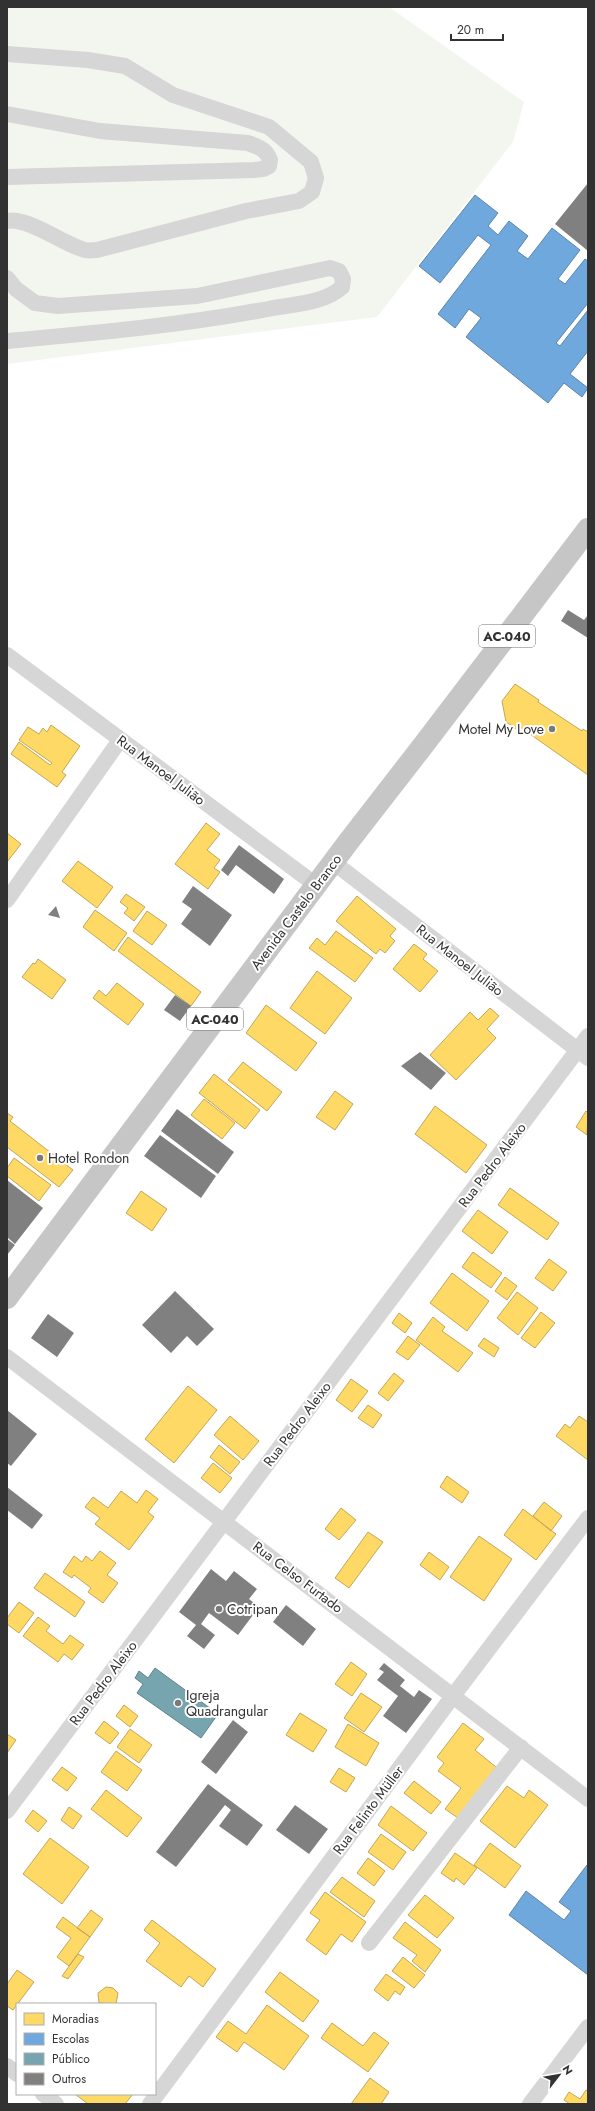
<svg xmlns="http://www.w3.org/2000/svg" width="595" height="2111" font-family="Jost,sans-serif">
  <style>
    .green { fill: #f3f6ee }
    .homes { fill: #ffd966; stroke: #c2a756 }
    .schools { fill: #6fa8dc; stroke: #5d85a9 }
    .public { fill: #76a5af; stroke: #62828a }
    .building { fill: #808080 }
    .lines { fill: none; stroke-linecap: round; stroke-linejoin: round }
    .minor { stroke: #d6d6d6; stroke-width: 16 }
    .trunk { stroke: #c6c6c6; stroke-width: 22 }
    .poi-dot { fill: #7a7a7a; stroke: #fff; stroke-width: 1.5 }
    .labels { text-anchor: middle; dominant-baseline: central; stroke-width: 4; stroke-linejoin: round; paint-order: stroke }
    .shield { fill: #fff; stroke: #707070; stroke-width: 1 }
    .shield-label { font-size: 13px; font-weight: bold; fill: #323232 }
    .poi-label { font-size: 14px; fill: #323232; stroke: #fff; text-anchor: start }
    .street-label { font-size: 14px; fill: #323232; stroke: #fff }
  </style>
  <rect width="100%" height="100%" fill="#fff"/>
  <!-- green -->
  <path class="green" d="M7 7H389L524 102 513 142 377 317 7 364Z"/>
  <!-- homes -->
  <path class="homes" d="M515 684 539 700 538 702 582 731 583 729 588 732V775L520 727 518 730 506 722 502 701Z
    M51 725 80 746 62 772 66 775 57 787 11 754 19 742 50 765 52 763 19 740 28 727 39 734 43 728 47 732Z
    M206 823 220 834 207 850 220 860 214 868 220 872 208 889 175 864Z
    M7 833 21 844 7 862Z
    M78 861 113 887 97 908 62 881Z
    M126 894 145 907 134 921 124 913 128 908 120 902Z
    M357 896 396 929 390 936 395 941 385 953 380 949 376 954 336 921Z
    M95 910 127 933 114 951 83 927Z
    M147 911 167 925 152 945 133 931Z
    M336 931 373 958 355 982 309 948 317 938 325 945Z
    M128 937 201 992 191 1006 118 951Z
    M414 944 427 954 423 959 438 971 420 992 393 969Z
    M38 959 66 980 52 999 22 977 33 963 35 964Z
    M317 971 352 998 325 1034 290 1008Z
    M117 983 144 1004 128 1025 93 998 99 990 106 996Z
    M266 1005 317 1043 296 1071 246 1033Z
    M490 1008 499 1016 487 1029 496 1038 456 1080 430 1055 470 1012 478 1020Z
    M243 1062 282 1092 267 1111 228 1080Z
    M214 1074 260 1110 245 1129 199 1093Z
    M335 1091 353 1104 335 1130 316 1117Z
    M204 1099 235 1123 222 1139 191 1115Z
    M435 1106 487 1145 466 1173 415 1134Z
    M586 1111 588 1113 587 1135 576 1127Z
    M7 1113 13 1117 10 1121 73 1170 59 1187 7 1147Z
    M14 1158 51 1185 39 1201 7 1176V1168Z
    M510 1188 559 1223 547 1240 498 1205Z
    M141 1191 167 1209 152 1231 126 1213Z
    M478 1210 508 1232 492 1254 462 1231Z
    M473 1252 502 1273 491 1288 462 1267Z
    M549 1259 567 1272 553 1291 535 1278Z
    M452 1273 489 1301 467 1331 430 1303Z
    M505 1277 517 1286 507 1300 495 1291Z
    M517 1292 538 1308 518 1335 497 1318Z
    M541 1312 555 1323 535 1348 521 1338Z
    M399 1313 412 1323 405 1333 392 1323Z
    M433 1317 445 1327 442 1331 473 1353 458 1372 416 1340Z
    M408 1336 420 1345 408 1360 396 1352Z
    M484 1338 499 1348 494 1357 478 1346Z
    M394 1373 404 1381 388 1401 378 1393Z
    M351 1379 368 1391 352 1412 336 1400Z
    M188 1386 217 1410 174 1463 145 1439Z
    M368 1405 382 1415 373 1428 358 1418Z
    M230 1416 259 1441 243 1460 214 1435Z
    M579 1416 588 1422V1460L556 1436 565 1424 570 1428Z
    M219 1445 240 1462 230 1474 210 1457Z
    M213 1463 232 1478 220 1493 201 1478Z
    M447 1476 469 1492 462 1503 440 1487Z
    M146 1490 158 1499 148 1512 154 1517 129 1550 95 1524 100 1518 85 1507 93 1497 108 1508 121 1491 137 1503Z
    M544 1502 562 1516 551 1531 533 1516Z
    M341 1508 356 1520 339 1540 325 1529Z
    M523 1509 556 1534 536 1560 504 1535Z
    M368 1532 383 1542 349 1588 335 1578Z
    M479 1536 512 1559 484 1601 450 1577Z
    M100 1551 116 1563 107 1575 118 1583 103 1603 88 1592 91 1588 74 1575 72 1578 63 1572 74 1556 82 1562 86 1556 92 1561Z
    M429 1552 449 1567 440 1580 420 1565Z
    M45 1573 85 1602 75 1617 34 1588Z
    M19 1602 34 1613 19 1633 7 1624V1618Z
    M38 1617 50 1626 46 1631 63 1644 70 1635 84 1645 72 1660 64 1654 58 1662 23 1636Z
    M351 1662 367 1674 352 1696 335 1684Z
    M361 1693 382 1707 364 1732 344 1718Z
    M124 1705 138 1716 130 1727 116 1716Z
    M300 1713 327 1730 313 1752 286 1735Z
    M104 1721 119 1733 110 1744 95 1733Z
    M463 1723 484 1739 475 1750 496 1767 458 1818 445 1809 461 1788 438 1771 444 1763 437 1757Z
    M348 1724 379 1743 366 1766 335 1747Z
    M130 1729 152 1745 139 1763 117 1747Z
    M7 1734 16 1740 7 1753Z
    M116 1751 142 1770 127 1791 101 1772Z
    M62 1767 77 1778 67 1791 52 1780Z
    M339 1768 355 1778 346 1792 330 1782Z
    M414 1781 441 1802 431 1814 404 1793Z
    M507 1786 524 1798 529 1790 548 1805 515 1848 480 1821Z
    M106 1790 142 1818 127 1837 91 1809Z
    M391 1806 427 1833 413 1851 378 1825Z
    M69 1807 82 1816 73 1829 61 1820Z
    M33 1810 47 1821 38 1832 25 1821Z
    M381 1834 406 1852 393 1870 368 1852Z
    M50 1838 89 1867 62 1904 23 1874Z
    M490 1843 521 1866 505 1888 474 1865Z
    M455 1853 477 1868 464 1885 456 1878 454 1882 441 1873Z
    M368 1858 385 1871 374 1886 357 1873Z
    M342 1877 375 1901 364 1917 330 1892Z
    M325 1892 366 1922 352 1942 341 1934 326 1955 306 1940 320 1920 310 1913Z
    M425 1895 454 1918 437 1938 408 1915Z
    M91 1910 103 1919 90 1937 77 1928Z
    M63 1917 90 1937 69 1966 57 1957 71 1938 56 1927Z
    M152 1920 216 1969 203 1987 189 1976 181 1987 146 1961 160 1943 144 1930Z
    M405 1922 441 1950 425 1972 412 1961 417 1955 393 1938Z
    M78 1954 84 1957 68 1979 62 1976Z
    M403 1957 425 1975 414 1988 392 1971Z
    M17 1970 34 1982 13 2010 7 2006V1984Z
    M280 1972 319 2001 303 2022 265 1992Z
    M386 1974 405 1987 400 1995 395 1991 388 2001 374 1990Z
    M106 1987 113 1988 118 1993 116 2004 99 2003 98 1993Z
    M267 2005 309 2036 284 2070 244 2042 237 2052 216 2037 228 2021 246 2034Z
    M332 2023 363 2046 374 2032 389 2043 368 2072 321 2038Z
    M370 2078 389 2092 381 2104H351Z
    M586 2090 588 2091V2104H570L564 2100 569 2092 580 2099Z
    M75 2094H133L125 2104H88Z"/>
  <!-- schools -->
  <path class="schools" d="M475 195 498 213 488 226 498 235 509 221 528 236 517 251 528 259 552 228 580 250 558 279 565 284 585 259 588 261V303L556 343 560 346 588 310V351L570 374 588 388 582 397 564 383 548 403 466 337 481 318 469 309 455 328 438 314 491 245 478 235 440 283 419 266Z
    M587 1865 588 1866V1975L509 1915 526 1891 564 1920 571 1911 559 1902Z"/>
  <!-- public -->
  <path class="public" d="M155 1668 218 1714 201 1738 137 1693 143 1684 135 1678 139 1671 148 1678Z"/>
  <!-- building -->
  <path class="building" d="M588 183V251L555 224Z
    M568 610 584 620 588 615V638L561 621Z
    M239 845 284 879 274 894 236 865 228 876 221 870Z
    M193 886 232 915 210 946 181 924 192 909 182 902Z
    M56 906 60 918 48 915Z
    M175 995 191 1006 180 1021 164 1010Z
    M420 1052 446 1073 431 1090 401 1066Z
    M177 1109 234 1152 218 1174 161 1131Z
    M160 1135 216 1176 201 1198 144 1156Z
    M7 1180 43 1208 15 1244 7 1237Z
    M7 1239 15 1245 7 1255Z
    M175 1291 214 1329 197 1346 187 1336 171 1353 142 1325Z
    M48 1314 74 1333 57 1357 31 1338Z
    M7 1410 37 1434 11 1466 7 1463Z
    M7 1487 43 1515 32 1529 7 1510Z
    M211 1569 226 1581 234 1571 257 1589 249 1599 259 1607 238 1635 209 1613 201 1624 215 1635 204 1649 187 1636 196 1625 179 1612Z
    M286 1605 316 1629 303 1646 273 1622Z
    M384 1663 405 1680 400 1686 414 1697 419 1690 432 1699 406 1733 383 1716 398 1696 377 1680 384 1672 379 1669Z
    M233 1720 248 1732 216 1774 201 1762Z
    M208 1784 263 1825 247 1846 219 1826 231 1810 225 1805 176 1867 156 1852Z
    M295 1805 328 1829 309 1854 276 1830Z"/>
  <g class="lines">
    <!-- minor -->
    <path class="minor" d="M7 54 88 60 125 66 173 95 269 127 311 162 316 178 312 192 299 201 246 211 97 250C93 250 88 251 85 250 65 245 26 216 7 221
      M7 114 100 131 248 143C259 147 266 149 270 160L269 166 263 169 254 170 7 177
      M7 278 16 289 35 303 58 306 197 296 330 268 339 271 343 279 342 287C325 303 295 304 273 308 185 325 96 333 7 341
      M7 655 316 885
      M333 862 588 1058
      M7 900 120 740
      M7 1357 588 1799
      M7 1811 588 1036
      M369 1943 521 1747
      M7 2066 17 2074
      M43 2094 56 2104
      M150 2104 453 1696 588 1518
      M530 2104 588 2027"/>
    <!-- trunk -->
    <path class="trunk" d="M7 1298 349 841 425 743 588 529"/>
  </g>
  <!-- markers -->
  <g class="poi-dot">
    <circle cx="552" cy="729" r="4"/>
    <circle cx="40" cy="1158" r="4"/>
    <circle cx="219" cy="1609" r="4"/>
    <circle cx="178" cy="1703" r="4"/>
  </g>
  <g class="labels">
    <!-- shield labels -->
    <g class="shield">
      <rect x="479" y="625" width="56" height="22" rx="3"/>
      <rect x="187" y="1008" width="56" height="22" rx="3"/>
    </g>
    <g class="shield-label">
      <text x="507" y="636">AC-040</text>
      <text x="215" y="1019">AC-040</text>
    </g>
    <!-- poi labels -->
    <g class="poi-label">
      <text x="544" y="729" text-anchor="end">Motel My Love</text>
      <text x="48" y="1158">Hotel Rondon</text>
      <text x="227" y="1609">Cotripan</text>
      <text x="186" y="1695">Igreja<tspan x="186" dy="16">Quadrangular</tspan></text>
    </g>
    <!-- street labels -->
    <g class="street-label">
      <text transform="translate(161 770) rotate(37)">Rua Manoel Julião</text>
      <text transform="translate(296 912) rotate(-53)">Avenida Castelo Branco</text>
      <text transform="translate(460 960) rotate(38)">Rua Manoel Julião</text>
      <text transform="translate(492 1165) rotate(-53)">Rua Pedro Aleixo</text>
      <text transform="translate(297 1424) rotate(-53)">Rua Pedro Aleixo</text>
      <text transform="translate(298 1577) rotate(37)">Rua Celso Furtado</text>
      <text transform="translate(103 1683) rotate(-53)">Rua Pedro Aleixo</text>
      <text transform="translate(368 1810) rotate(-53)">Rua Felinto Müller</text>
    </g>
  </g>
  <!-- border -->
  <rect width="595" height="2111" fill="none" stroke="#323232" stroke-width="16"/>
  <!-- legend -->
  <rect x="16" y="2003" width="140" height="92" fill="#ffffff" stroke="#adadad"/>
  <rect x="24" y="2013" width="20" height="12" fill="#ffd966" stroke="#adadad"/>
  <text x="52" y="2023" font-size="12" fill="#323232">Moradias</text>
  <rect x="24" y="2033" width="20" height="12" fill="#6fa8dc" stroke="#adadad"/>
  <text x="52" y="2043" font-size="12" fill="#323232">Escolas</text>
  <rect x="24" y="2053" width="20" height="12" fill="#76a5af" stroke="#adadad"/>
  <text x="52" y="2063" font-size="12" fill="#323232">Público</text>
  <rect x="24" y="2073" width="20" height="12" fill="#808080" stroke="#adadad"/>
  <text x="52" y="2083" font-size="12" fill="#323232">Outros</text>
  <!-- north arrow -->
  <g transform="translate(559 2075) rotate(59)" stroke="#ffffff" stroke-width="3" paint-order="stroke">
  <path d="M0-3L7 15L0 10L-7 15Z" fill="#323232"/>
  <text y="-6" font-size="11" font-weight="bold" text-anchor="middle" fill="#323232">N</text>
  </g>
  <!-- scale -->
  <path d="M451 34v6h52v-6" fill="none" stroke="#323232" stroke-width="2"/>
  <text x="457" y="34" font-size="12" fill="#323232" stroke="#ffffff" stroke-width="3" paint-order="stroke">20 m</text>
</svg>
